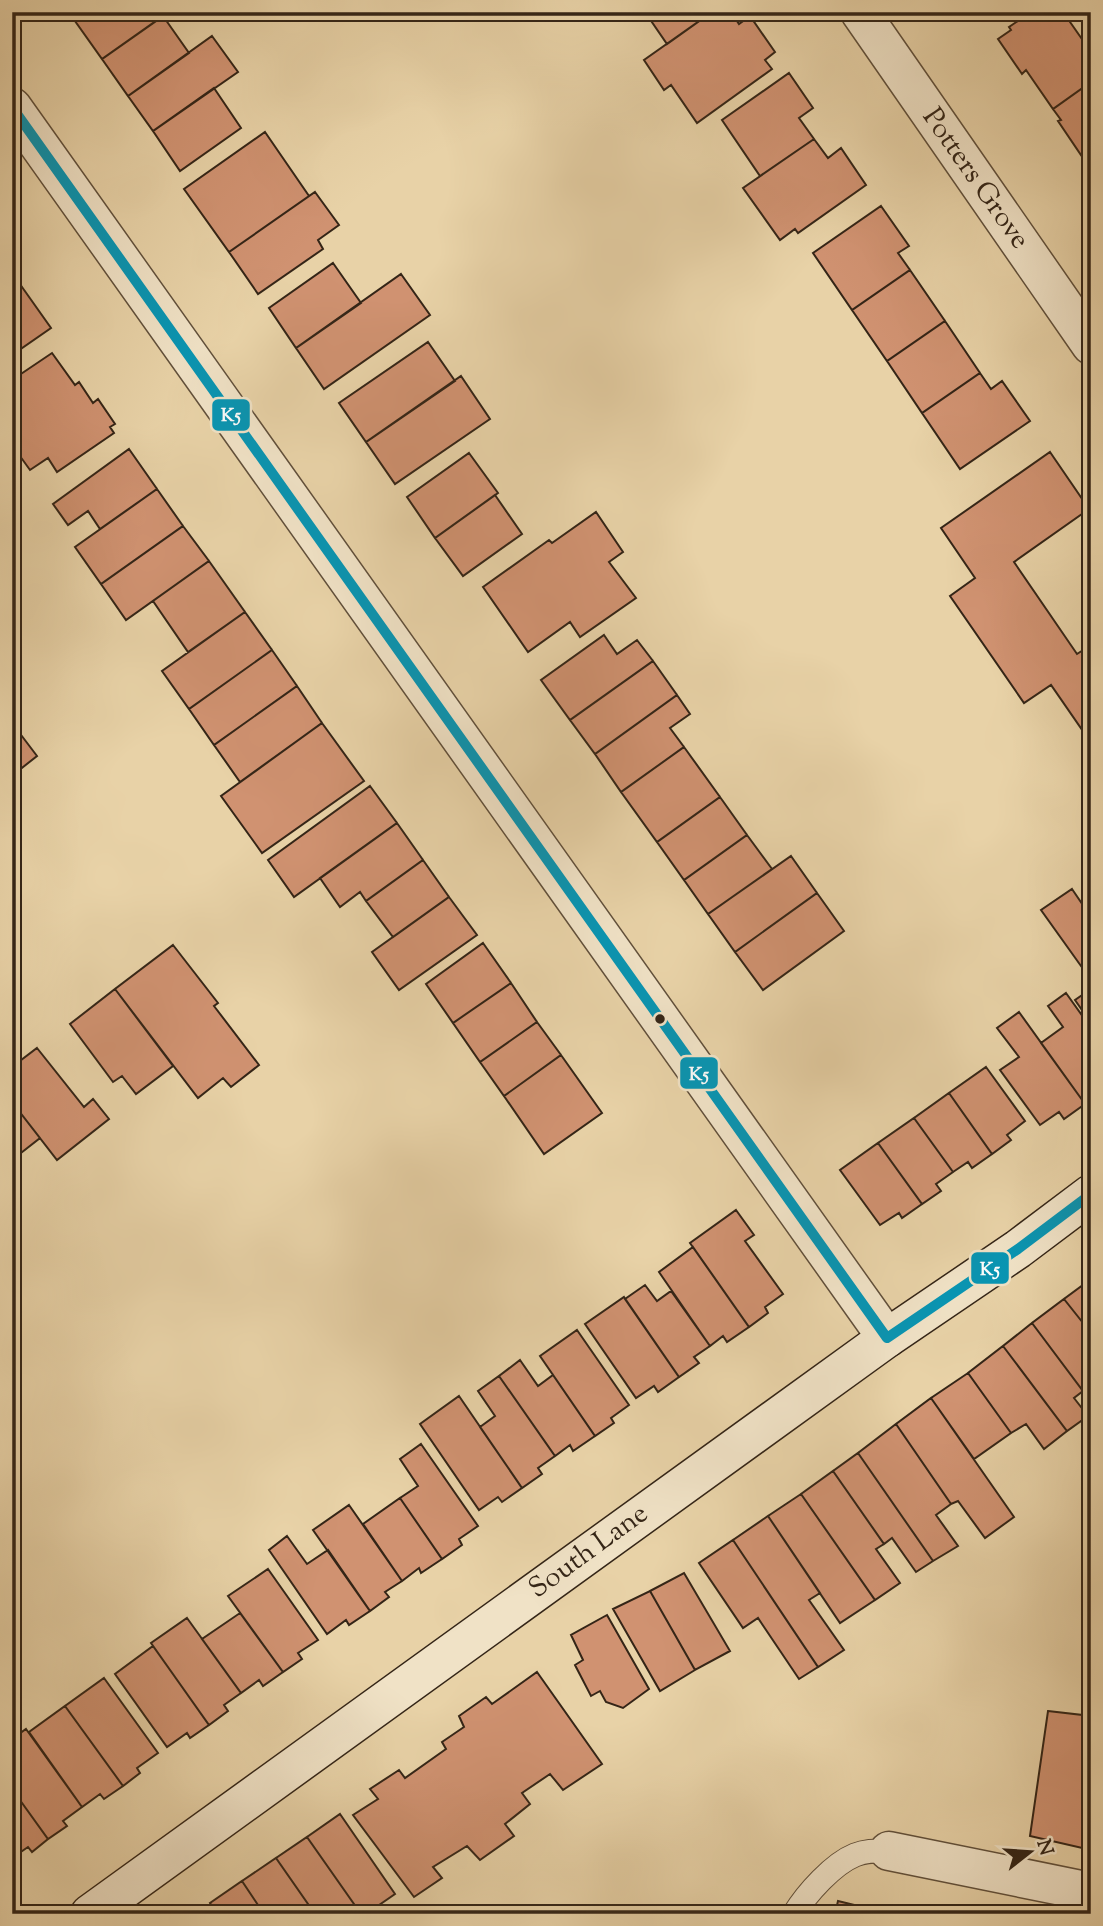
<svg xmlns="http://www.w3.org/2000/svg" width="1103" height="1926" font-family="'Sorts Mill Goudy',serif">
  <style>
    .building { fill: #d09271; stroke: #342517; stroke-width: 2 }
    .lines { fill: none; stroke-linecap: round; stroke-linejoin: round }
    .lane-casing { stroke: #61503b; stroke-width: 25 }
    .street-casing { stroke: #61503b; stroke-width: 41 }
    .secondary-casing { stroke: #342517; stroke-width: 41 }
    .lane { stroke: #f0e2c6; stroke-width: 23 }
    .street { stroke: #f0e2c6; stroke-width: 38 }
    .secondary { stroke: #f0e2c6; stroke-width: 38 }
    .bus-1-casing { stroke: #f0e2c6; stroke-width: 16 }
    .bus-1 { stroke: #0895b3; stroke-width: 10 }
    .bus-dot { fill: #342517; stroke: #f0e2c6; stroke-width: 2.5 }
    .labels { text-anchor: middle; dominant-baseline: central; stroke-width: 5; stroke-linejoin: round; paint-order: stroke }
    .street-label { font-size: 28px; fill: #342517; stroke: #f0e2c6 }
    .line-badge { stroke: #f0e2c6; stroke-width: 2.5 }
    .badge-label { font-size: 19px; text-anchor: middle; font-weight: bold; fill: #fff }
  </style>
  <rect width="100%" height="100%" fill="#e8d2a7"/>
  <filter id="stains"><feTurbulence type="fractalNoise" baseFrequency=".00286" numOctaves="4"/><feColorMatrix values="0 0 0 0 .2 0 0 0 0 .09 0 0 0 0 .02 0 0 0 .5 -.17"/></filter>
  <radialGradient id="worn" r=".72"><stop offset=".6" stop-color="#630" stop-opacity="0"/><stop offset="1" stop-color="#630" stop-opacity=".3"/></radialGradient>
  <!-- building -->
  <path class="building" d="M89 12H169L102 59 75 21Z
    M645 12H712L667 44Z
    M712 12H731L739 24 750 16 775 52 765 60 772 69 697 123 671 85 664 90 644 60Z
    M1031 12H1063L1091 52V82L1053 109 1026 70 1022 74 998 39 1011 30 1009 27Z
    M163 16 189 53 128 96 102 59Z
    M212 36 238 72 153 131 128 96Z
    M789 73 813 108 799 118 814 139 760 176 722 120Z
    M1091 82V152L1083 158 1058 121 1061 120 1053 109Z
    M214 88 241 128 180 171 153 131Z
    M265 132 309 196 229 252 184 189Z
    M814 139 828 158 841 148 866 185 798 233 795 229 780 240 743 188Z
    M315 192 339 225 318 240 323 249 258 294 229 252Z
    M881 206 909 246 898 253 910 270 852 310 813 253Z
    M333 263 361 303 296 348 269 308Z
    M910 270 945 321 887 361 852 310Z
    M401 274 430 315 324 389 296 348Z
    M22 287 51 328 12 355V294Z
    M945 321 980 373 922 413 887 361Z
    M428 342 455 381 366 442 339 403Z
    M52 353 75 385 79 382 93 403 98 399 115 424 110 427 114 433 57 472 48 458 30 470 12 445V380Z
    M980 373 991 389 1002 381 1030 421 960 469 922 413Z
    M461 376 490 419 395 484 366 442Z
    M129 449 157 489 100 529 88 511 68 525 53 504Z
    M1050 452 1089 509 1014 562 1077 654 1091 645V730L1085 734 1051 685 1024 703 950 596 975 578 941 528Z
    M469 453 498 493 435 538 407 497Z
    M157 489 183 526 101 584 75 547Z
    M495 495 522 534 463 576 435 538Z
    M596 512 623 552 609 562 636 598 580 637 570 622 528 652 483 587 549 540 552 543Z
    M183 526 209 561 126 620 101 584Z
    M209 561 245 612 188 652 153 601Z
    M245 612 272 650 189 709 162 671Z
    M604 635 617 654 637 640 653 661 570 720 541 680Z
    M272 650 297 686 214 745 189 709Z
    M653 661 677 695 595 754 570 720Z
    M297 686 322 723 240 782 214 745Z
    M677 695 690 714 670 728 684 747 621 792 595 754Z
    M12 723 37 756 13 775H12Z
    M322 723 364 781 262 853 221 796Z
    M684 747 720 797 657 842 621 792Z
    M370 786 397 823 294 897 268 860Z
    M720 797 747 835 684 880 657 842Z
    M397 823 423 860 366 901 360 892 340 907 320 878Z
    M747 835 772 869 708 914 684 880Z
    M791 856 817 893 735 952 708 914Z
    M423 860 449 897 393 937 366 901Z
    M1072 889 1087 911 1091 908V980L1041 910Z
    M817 893 844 931 763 990 735 952Z
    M449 897 477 935 399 990 372 952Z
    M483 943 511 983 453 1023 426 984Z
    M173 945 218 1003 214 1006 259 1065 231 1087 223 1078 198 1098 115 989Z
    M511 983 537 1022 480 1062 453 1023Z
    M115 989 173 1066 136 1094 122 1076 113 1082 70 1024Z
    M1091 989V1023L1075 1000Z
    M1066 993 1091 1028V1100L1085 1104 1041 1043 1063 1027 1048 1006Z
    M1019 1012 1085 1104 1064 1119 1059 1112 1040 1125 1000 1070 1019 1057 997 1028Z
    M537 1022 561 1055 504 1096 480 1062Z
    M37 1048 84 1107 93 1099 109 1119 57 1160 12 1102V1067Z
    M561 1055 602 1113 544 1154 504 1096Z
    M986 1067 1025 1121 1007 1135 1011 1140 992 1154 949 1093Z
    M949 1093 992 1154 972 1168 968 1162 953 1172 914 1118Z
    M12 1102 40 1138 12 1160Z
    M914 1118 953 1172 936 1184 941 1191 922 1204 878 1143Z
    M878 1143 922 1204 902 1218 899 1213 880 1225 840 1170Z
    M736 1210 754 1235 745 1241 783 1294 765 1307 768 1313 749 1327 690 1243Z
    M693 1247 749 1327 727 1342 723 1336 710 1346 659 1272Z
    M1091 1279V1333L1064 1299Z
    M645 1285 657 1301 671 1291 710 1346 694 1357 699 1363 679 1377 625 1299Z
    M624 1297 679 1377 658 1392 654 1386 636 1398 585 1324Z
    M1064 1299 1091 1333V1385L1083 1391 1032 1323Z
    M1032 1323 1083 1391 1074 1398 1088 1416 1067 1431 1003 1346Z
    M577 1330 629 1405 611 1418 614 1423 595 1436 540 1356Z
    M1003 1346 1067 1431 1044 1449 1026 1424 1011 1433 968 1373Z
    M520 1360 538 1386 553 1375 595 1436 573 1451 570 1445 555 1456 499 1376Z
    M968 1373 1011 1433 974 1459 931 1398Z
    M499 1376 555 1456 538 1468 542 1474 522 1488 480 1427 495 1416 478 1391Z
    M459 1396 522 1488 502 1502 498 1497 479 1510 420 1424Z
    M931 1398 1014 1517 985 1538 958 1501 951 1504 896 1424Z
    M896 1424 951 1504 936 1515 958 1546 933 1561 858 1453Z
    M421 1444 478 1526 459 1539 462 1545 442 1559 400 1498 418 1486 400 1459Z
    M858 1453 933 1561 916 1572 892 1538 884 1544 833 1471Z
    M833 1471 884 1544 876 1549 900 1583 875 1600 801 1494Z
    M801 1494 875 1600 840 1623 768 1516Z
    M400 1498 442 1559 421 1573 419 1568 402 1581 363 1524Z
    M349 1505 402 1581 385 1592 389 1597 370 1611 313 1530Z
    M768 1516 820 1593 809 1600 844 1650 818 1667 733 1540Z
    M287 1536 307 1564 328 1550 370 1611 349 1625 346 1620 327 1634 269 1550Z
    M733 1540 818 1667 799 1679 758 1618 743 1628 699 1563Z
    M268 1569 318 1640 298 1653 302 1659 283 1672 228 1596Z
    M684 1573 730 1651 695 1670 650 1591Z
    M650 1591 695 1670 660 1691 613 1609Z
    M240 1613 283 1672 263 1686 259 1680 241 1693 202 1639Z
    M607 1615 649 1689 623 1708 606 1702 600 1691 591 1696 575 1665 583 1660 571 1635Z
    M187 1618 241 1693 224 1705 228 1711 209 1725 151 1643Z
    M153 1646 209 1725 190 1738 187 1733 167 1747 115 1674Z
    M537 1672 602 1764 563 1790 550 1774 522 1793 530 1804 505 1824 514 1836 480 1860 467 1846 433 1867 442 1878 414 1897 353 1815 378 1799 370 1789 399 1770 405 1778 446 1749 442 1742 464 1727 459 1716 486 1697 492 1704Z
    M104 1678 158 1753 137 1768 140 1773 123 1786 65 1706Z
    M65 1706 123 1786 104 1799 100 1794 82 1807 29 1732Z
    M1048 1711 1091 1716V1850L1030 1836Z
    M26 1729 82 1807 63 1821 67 1826 48 1839 12 1789V1739Z
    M12 1789 48 1839 32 1852 28 1847 12 1858Z
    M340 1814 395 1894 366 1914H361L307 1837Z
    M307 1837 361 1914H315L276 1858Z
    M276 1858 315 1914H264L242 1881Z
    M242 1881 264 1914H217L210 1903Z
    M838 1901 891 1914H835Z"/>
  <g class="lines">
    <!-- lane casing -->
    <g class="lane-casing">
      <path id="lane" d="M794 1914C807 1893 833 1864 855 1855 867 1850 877 1851 889 1851"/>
    </g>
    <!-- street casing -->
    <g class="street-casing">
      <path id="street" d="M860 12 1091 345
        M12 107 887 1338
        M889 1851 1091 1892"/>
    </g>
    <!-- secondary casing -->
    <g class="secondary-casing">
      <path id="secondary" d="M90 1914 887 1338 1018 1249 1091 1194"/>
    </g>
    <!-- lane -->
    <use href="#lane" class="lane"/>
    <!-- street -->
    <use href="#street" class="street"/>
    <!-- secondary -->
    <use href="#secondary" class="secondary"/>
    <!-- bus-1 casing -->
    <g class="bus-1-casing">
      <path id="bus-1" d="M12 107 887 1338
        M887 1338 1018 1249 1091 1194"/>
    </g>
    <!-- bus-1 -->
    <use href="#bus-1" class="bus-1"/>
  </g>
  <!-- markers -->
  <circle class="bus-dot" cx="660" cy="1019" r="6"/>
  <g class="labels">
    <!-- street labels -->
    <g class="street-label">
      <text transform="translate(975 179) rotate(55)">Potters Grove</text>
      <text transform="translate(589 1552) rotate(-36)">South Lane</text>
    </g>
  </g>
  <g class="line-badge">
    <rect x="211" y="398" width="40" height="34" rx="7" fill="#0895b3"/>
    <rect x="679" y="1056" width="40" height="34" rx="7" fill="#0895b3"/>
    <rect x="970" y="1251" width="40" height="34" rx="7" fill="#0895b3"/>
  </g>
  <g class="badge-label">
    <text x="231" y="421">K5</text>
    <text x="699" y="1080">K5</text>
    <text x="990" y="1275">K5</text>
  </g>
  <!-- margin -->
  <rect width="1103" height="1926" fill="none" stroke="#e8d2a7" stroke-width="42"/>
  <rect x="14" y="14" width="1075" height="1898" fill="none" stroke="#342517" stroke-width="3.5"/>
  <rect x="21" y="21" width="1061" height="1884" fill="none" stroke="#342517" stroke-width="2"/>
  <!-- north arrow -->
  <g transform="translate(1030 1852) rotate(73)" stroke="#f0e2c6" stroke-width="5" paint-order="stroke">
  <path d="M0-5L12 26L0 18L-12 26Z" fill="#342517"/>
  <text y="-10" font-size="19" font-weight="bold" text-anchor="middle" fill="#342517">N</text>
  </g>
  <rect width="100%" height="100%" filter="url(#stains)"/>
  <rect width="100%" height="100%" fill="url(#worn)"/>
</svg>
